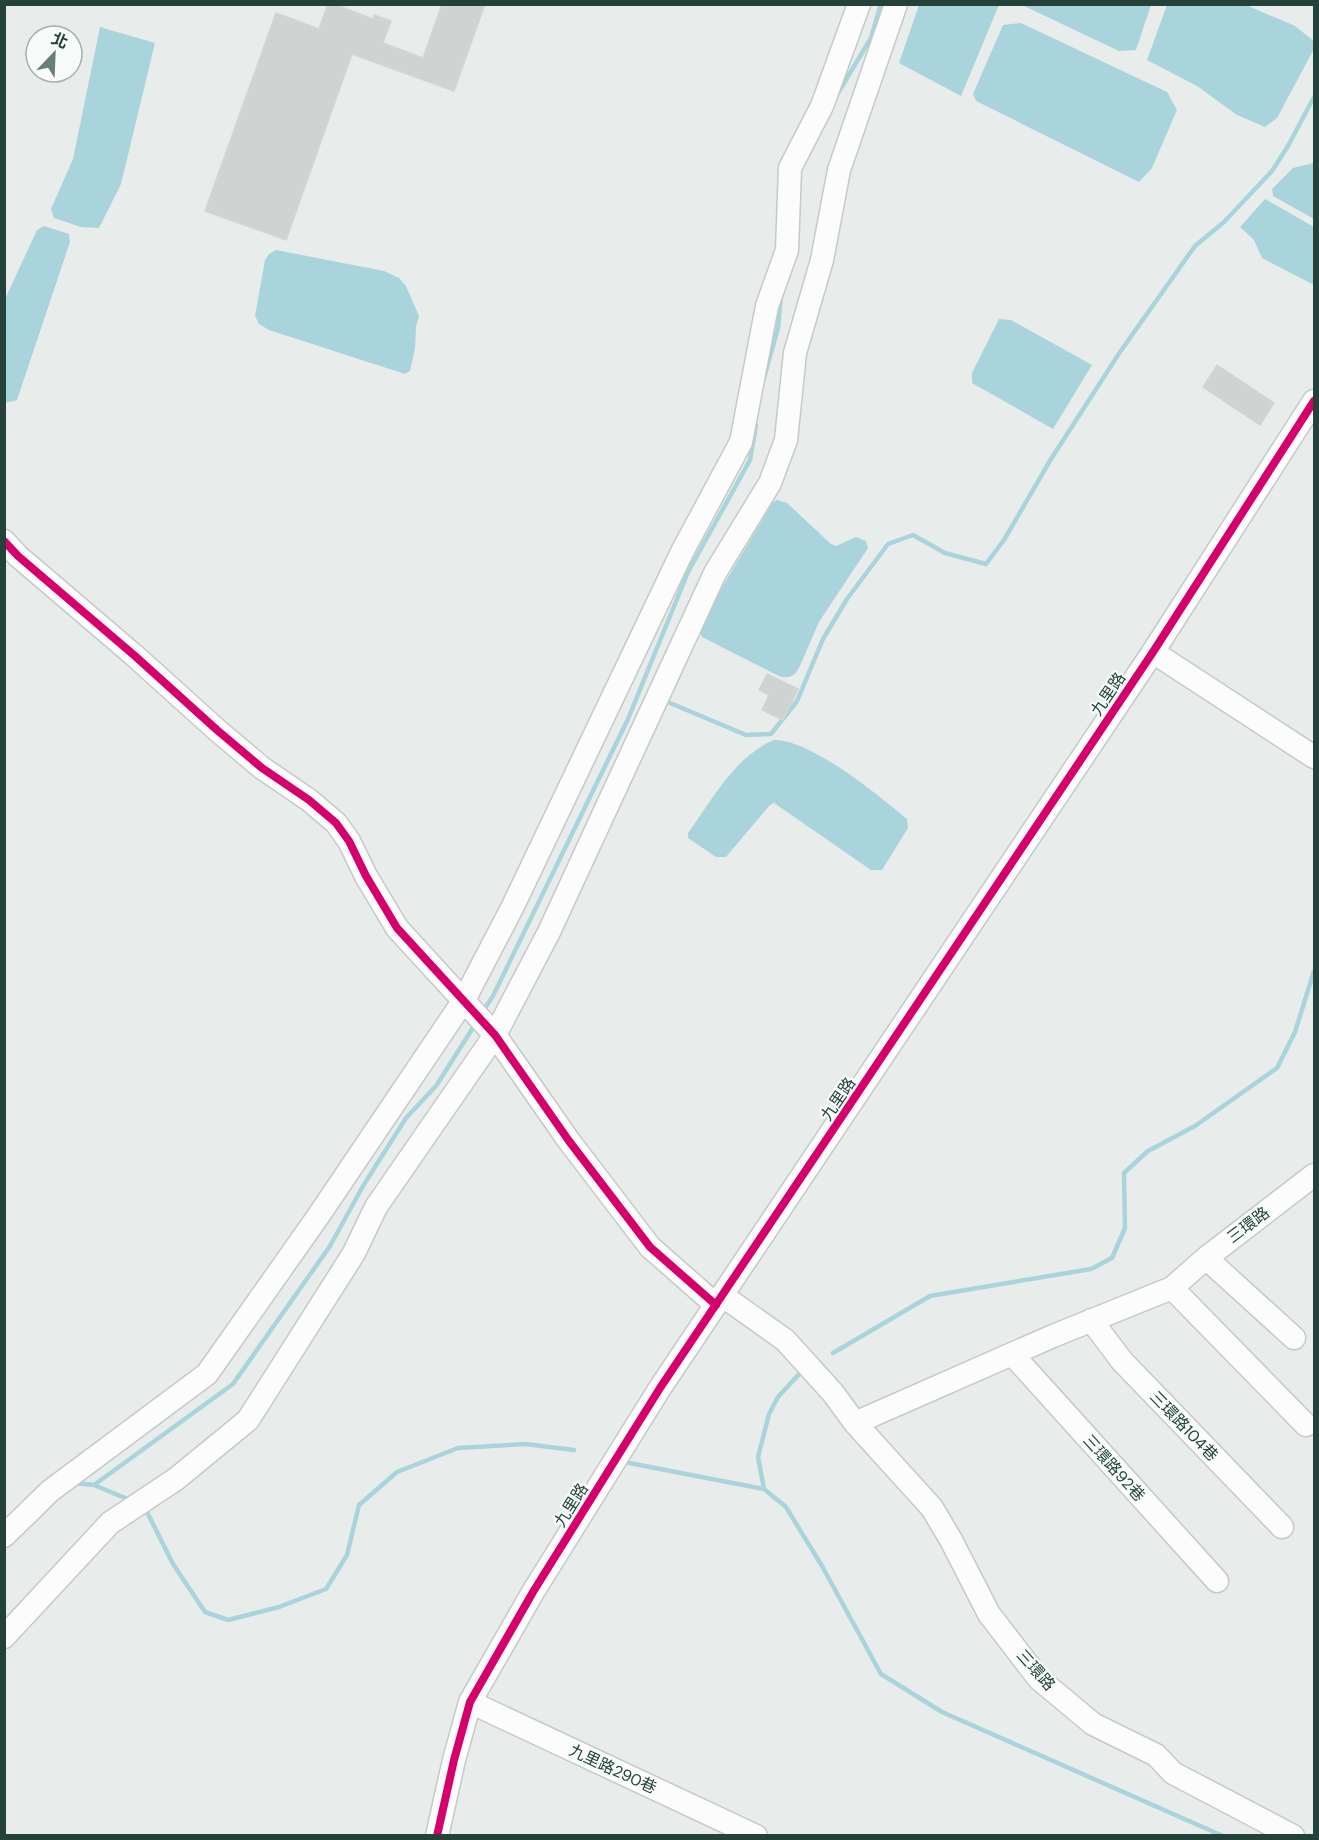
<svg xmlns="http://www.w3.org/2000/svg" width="1319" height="1840" font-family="'DM Sans','Noto Sans TC',sans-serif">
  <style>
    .water { fill: #a9d4db }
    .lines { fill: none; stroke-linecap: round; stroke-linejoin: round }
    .stream { stroke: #a9d4db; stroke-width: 4.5 }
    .building { fill: #cfd4d2; stroke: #d1d6d4; stroke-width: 1.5 }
    .minor-casing { stroke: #c5cac8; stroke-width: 25 }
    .minor { stroke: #fcfcfc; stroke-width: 22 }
    .cycleway-casing { stroke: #f7fbf9; stroke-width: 11 }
    .cycleway { stroke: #d6006c; stroke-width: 8 }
    .labels { text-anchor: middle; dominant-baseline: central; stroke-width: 4.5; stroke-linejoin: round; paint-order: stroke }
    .street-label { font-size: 16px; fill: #24423a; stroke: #f7fbf9 }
  </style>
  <rect width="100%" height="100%" fill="#e8edeb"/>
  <!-- water -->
  <path class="water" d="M919 5H999L961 96 899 63Z
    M1022 5H1151L1136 50 1119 51Z
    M1167 5H1246L1295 26 1314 41V49L1277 118 1265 127 1237 115 1197 86 1147 60Z
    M1021 23 1167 92 1177 110 1152 168 1139 182 976 101 973 94 1003 25Z
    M100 27 155 43 121 184 99 228 81 227 54 218 51 209 73 159Z
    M1313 163 1314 164V219L1273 196 1272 189 1293 168Z
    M1265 199 1314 227V285L1262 258 1254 240 1240 227Z
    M44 226 69 234 70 242 17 400 5 403V299L37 230Z
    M276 250 384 271 399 278 406 286 419 316 416 327 415 349 410 371 405 374 269 330 259 324 255 316 265 260 269 254Z
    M999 319 1011 320 1092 365 1053 429 972 383V373Z
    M777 500 787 503 831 544 836 546 856 537 866 541 868 548 819 622 799 668C794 676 791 678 781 677L702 637 700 632 721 589 773 502Z
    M774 740C812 740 878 795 907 819L908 828 882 870H871L774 803 770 805 726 857H716L688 838V833C712 800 735 756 774 740Z"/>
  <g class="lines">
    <!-- stream -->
    <path class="stream" d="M838 93 871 38 881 4
      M764 378 778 328 781 295
      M663 700 746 735 771 734 797 701 823 639 847 599 888 544 913 535 945 553 986 564 1004 540 1051 459 1120 352 1195 246 1224 222 1272 171 1288 146 1314 97
      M483 1011 493 996 628 719 688 572 750 460 756 425
      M833 1353 930 1296 1091 1269 1112 1258 1125 1228 1124 1173 1148 1151 1195 1126 1277 1068 1295 1032 1314 971
      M629 1463 764 1489 786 1507 822 1566 881 1674 942 1712 1223 1836
      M73 1483 94 1485 130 1500
      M94 1485 233 1384 330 1246 363 1186 406 1118 436 1086 476 1023
      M764 1489 758 1457 769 1414 778 1397 802 1371
      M145 1508 173 1564 205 1612 228 1620 279 1607 326 1589 347 1555 359 1505 397 1472 458 1448 525 1444 574 1450"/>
  </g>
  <!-- building -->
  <path class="building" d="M328 4H334L373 19 374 15 391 21 383 43 423 58 442 4H485L454 91 352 54 286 240 205 211 276 13 319 29Z
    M1217 365 1274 403 1260 425 1203 387Z
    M767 674 798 689 783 720 762 710 769 695 759 690Z"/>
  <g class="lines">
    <!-- minor casing -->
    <g class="minor-casing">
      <path id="minor" d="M4 541 18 556 135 656 217 730 262 768 309 800 336 823 349 841 366 876 397 928 495 1035 569 1141 650 1247 716 1305
        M1153 652 1314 757
        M1206 1258 1294 1338
        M1172 1288 1306 1425
        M723 1296 785 1340 833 1393 855 1423 932 1508 951 1540 989 1614 1039 1679 1093 1724 1156 1755 1173 1773 1293 1836
        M1091 1320 1122 1361 1282 1527
        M1012 1354 1217 1581
        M855 1423 1053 1336 1172 1288 1206 1258 1314 1175
        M4 1536 50 1491 207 1374 319 1215 464 1000 513 906 682 552 741 442 767 306 787 250 790 168 822 106 859 4
        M4 1637 110 1523 176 1479 248 1420 354 1253 376 1207 495 1035 549 932 715 573 770 483 786 440 795 353 822 260 839 170 896 4
        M470 1702 756 1836
        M437 1836 454 1760 470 1702 533 1592 660 1388 1153 652 1314 401"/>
    </g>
    <!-- minor -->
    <use href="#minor" class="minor"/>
    <!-- cycleway casing -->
    <g class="cycleway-casing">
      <path id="cycleway" d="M4 541 18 556 135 656 217 730 262 768 309 800 336 823 349 841 366 876 397 928 495 1035 569 1141 650 1247 716 1305
        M437 1836 454 1760 470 1702 533 1592 660 1388 1153 652 1314 401"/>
    </g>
    <!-- cycleway -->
    <use href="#cycleway" class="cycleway"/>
  </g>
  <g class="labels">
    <!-- street labels -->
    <g class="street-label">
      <text transform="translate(1108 694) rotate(-56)">九里路</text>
      <text transform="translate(838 1099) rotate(-56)">九里路</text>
      <text transform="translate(1248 1225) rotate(-37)">三環路</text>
      <text transform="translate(1184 1426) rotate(46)">三環路104巷</text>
      <text transform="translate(1114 1468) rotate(48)">三環路92巷</text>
      <text transform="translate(571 1505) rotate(-58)">九里路</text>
      <text transform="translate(1036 1670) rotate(48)">三環路</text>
      <text transform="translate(613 1769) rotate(25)">九里路290巷</text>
    </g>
  </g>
  <!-- border -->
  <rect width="1319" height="1840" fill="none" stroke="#24423a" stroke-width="12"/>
  <!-- north arrow -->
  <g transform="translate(54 54) rotate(23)"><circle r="28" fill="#f7fbf9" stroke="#a3b1ad" stroke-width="1.5"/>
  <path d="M0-4.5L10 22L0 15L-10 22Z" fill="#697e78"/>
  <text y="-9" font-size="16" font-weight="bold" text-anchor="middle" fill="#24423a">北</text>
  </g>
</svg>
